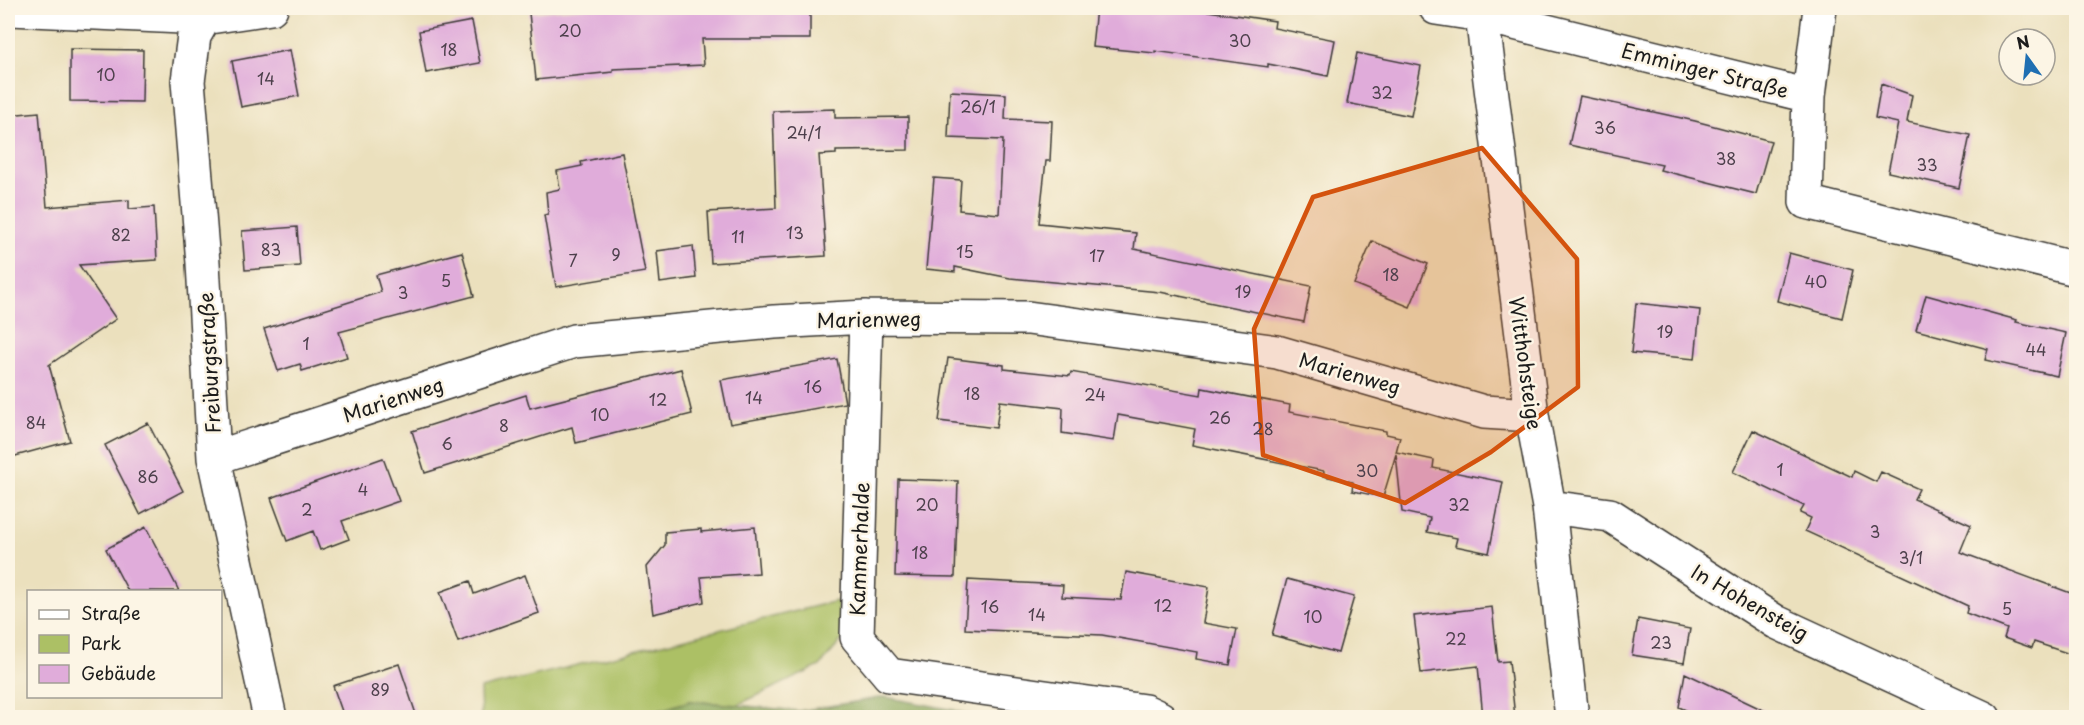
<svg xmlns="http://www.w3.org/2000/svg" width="2084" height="725" font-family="'Playpen Sans',sans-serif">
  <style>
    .green { fill: #acc065; stroke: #646e40; stroke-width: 1.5 }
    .forest { fill: #89a65a; stroke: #52613b; stroke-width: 1.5 }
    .building { fill: #e0acda }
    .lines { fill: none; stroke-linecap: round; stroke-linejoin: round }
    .minor-casing { stroke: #3b3934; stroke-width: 36 }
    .minor { stroke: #fff; stroke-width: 33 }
    .marked { fill: #d4530e; fill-opacity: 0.2; stroke: #d4530e; stroke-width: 4.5; stroke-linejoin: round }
    .labels { text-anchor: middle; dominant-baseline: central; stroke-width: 5; stroke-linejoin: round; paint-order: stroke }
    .number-label { font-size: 16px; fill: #4d404c }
    .street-label { font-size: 20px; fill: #1c1c1c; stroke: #fcf5e5 }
  </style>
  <rect width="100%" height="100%" fill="#fcf5e5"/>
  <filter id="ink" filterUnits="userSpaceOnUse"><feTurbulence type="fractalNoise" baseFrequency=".0167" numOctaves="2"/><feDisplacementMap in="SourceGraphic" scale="12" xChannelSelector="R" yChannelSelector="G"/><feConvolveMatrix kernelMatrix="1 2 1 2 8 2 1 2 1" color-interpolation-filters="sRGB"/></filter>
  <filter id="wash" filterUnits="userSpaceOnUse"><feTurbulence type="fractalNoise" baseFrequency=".008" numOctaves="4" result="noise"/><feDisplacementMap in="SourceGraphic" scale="24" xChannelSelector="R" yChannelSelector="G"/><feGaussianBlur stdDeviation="1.35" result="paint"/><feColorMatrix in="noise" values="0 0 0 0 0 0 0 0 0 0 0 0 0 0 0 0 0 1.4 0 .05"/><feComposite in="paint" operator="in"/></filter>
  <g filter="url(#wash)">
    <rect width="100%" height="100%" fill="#ebe0bd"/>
    <!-- green -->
    <path class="green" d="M837 601 846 635 820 666 737 705 690 701 638 718 481 717 480 689Z"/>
    <!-- forest -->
    <path class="forest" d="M885 697 954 710 975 717H638L690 701 799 711Z"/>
    <g id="blocks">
      <!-- building -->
      <path class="building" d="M582 8H810V39H702L704 65 613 69V72L536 80 529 13Z
        M1096 8H1188L1275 21 1274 28 1335 40 1328 76 1268 64V67L1155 51V53L1092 47Z
        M472 21 480 63 426 73 419 31Z
        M70 49 143 50 142 102 70 101Z
        M290 50 299 96 241 107 232 61Z
        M1357 53 1421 66 1411 116 1347 103Z
        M1881 84 1912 95 1907 122 1970 135 1959 188 1888 172 1898 123 1875 118Z
        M950 91 1006 94 1005 119 1052 121 1050 161H1046L1039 223 1136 233 1134 249 1311 286 1304 322 1160 292 1010 278 955 267V272L926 269 934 178 961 180 959 210 999 214 1003 140 948 138Z
        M1580 96 1695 121 1771 141 1756 194 1660 170 1662 165 1569 145Z
        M835 109V118L908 117V150L836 151V154L819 155 826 256 711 263 708 212 776 208 773 111Z
        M39 112 47 207 129 200V209L154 207 157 260 79 265 116 319 49 365 70 441 8 458V115Z
        M622 153 645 272 556 287 544 215 548 214 546 192 560 189 557 171 582 166 581 162Z
        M297 227 300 266 245 270 242 231Z
        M1372 241 1428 264 1410 307 1354 284Z
        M693 246 696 278 660 283 657 251Z
        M462 252 474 296 339 332 347 357 302 371 300 364 278 371 264 329 381 292 376 275Z
        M1789 253 1853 270 1842 318 1777 301Z
        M1926 295 2017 320 2016 322 2066 333 2057 376 1985 360 1988 349 1916 330Z
        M1636 303 1700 310 1695 359 1631 353Z
        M948 358 1004 365V369L1070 376 1071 372 1201 395 1202 388 1290 405 1289 412 1386 431V434L1400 437 1396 452 1434 460 1433 468 1503 482 1489 553 1455 546 1457 538 1427 532 1430 518 1402 512 1396 454 1383 497 1352 491 1353 482 1323 476 1324 471 1192 445 1195 429 1118 415 1114 441 1062 433 1063 408 1000 401 996 428 939 421Z
        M837 359 845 403 730 424 721 380Z
        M681 369 692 414 576 443 572 427 425 473 412 431 526 395 530 408Z
        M148 423 183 491 140 514 105 445Z
        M1753 430 1852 477 1854 471 1876 482 1881 472 1919 489 1914 499 1971 525 1960 552 2076 595V656L2034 642 2032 648 2004 638 2007 629 1966 613 1968 606 1805 531 1811 518 1800 513 1804 506 1733 472Z
        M383 458 399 501 342 521 349 539 320 550 313 531 287 541 271 498Z
        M898 479 958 481 955 577 895 576Z
        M146 527 179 591H128L106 549Z
        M755 527 759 573 701 577 704 602 653 614 647 567 665 545V532L701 529V532Z
        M1126 572 1209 587 1203 623 1237 629 1230 665 1196 659 1197 652 1102 635 965 629 968 580 1063 585 1062 597 1121 600Z
        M525 575 539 613 458 642 440 592 470 581 474 594Z
        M1287 579 1354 597 1338 653 1272 635Z
        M1492 607 1498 662 1509 661 1515 717H1483L1478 666 1421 673 1414 616Z
        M1638 619 1690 629 1684 663 1632 655Z
        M399 664 417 717H344L333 686Z
        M1685 673 1778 717H1701L1679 707Z"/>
    </g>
  </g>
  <g filter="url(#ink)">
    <use href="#blocks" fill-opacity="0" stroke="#3b3934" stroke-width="1.5"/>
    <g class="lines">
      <!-- minor casing -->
      <g class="minor-casing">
        <path id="minor" d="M210 8 194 36 188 81 203 263 214 458 270 718
          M1436 8 1482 15 1809 96
          M1481 8 1532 415 1549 507 1572 718
          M1820 8 1809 96 1806 202 2076 269
          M11 9 203 18 271 8
          M866 317 857 637 889 675 1145 711 1160 718
          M214 458 574 341 774 322 866 317 1028 318 1277 352 1484 412 1532 415
          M1549 507 1610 515 1776 622 1984 718"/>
      </g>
      <!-- minor -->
      <use href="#minor" class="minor"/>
    </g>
  </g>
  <!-- marked area -->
  <path class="marked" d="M1482 148 1577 259 1578 387 1491 452 1405 503 1263 455 1254 329 1313 197Z"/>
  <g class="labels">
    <!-- number labels -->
    <g class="number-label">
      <text x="570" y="30">20</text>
      <text x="1240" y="40">30</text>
      <text x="449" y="49">18</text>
      <text x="106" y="74">10</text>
      <text x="266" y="78">14</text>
      <text x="1382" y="92">32</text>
      <text x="978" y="106">26/1</text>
      <text x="1605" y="127">36</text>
      <text x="804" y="132">24/1</text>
      <text x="1726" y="158">38</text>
      <text x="1927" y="164">33</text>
      <text x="795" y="232">13</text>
      <text x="121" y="234">82</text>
      <text x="738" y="236">11</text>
      <text x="271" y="249">83</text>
      <text x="965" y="251">15</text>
      <text x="616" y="254">9</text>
      <text x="1097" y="255">17</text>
      <text x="573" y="260">7</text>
      <text x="1391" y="274">18</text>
      <text x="446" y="280">5</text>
      <text x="1816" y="281">40</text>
      <text x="1243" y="291">19</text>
      <text x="403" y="292">3</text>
      <text x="1665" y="331">19</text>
      <text x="306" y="343">1</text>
      <text x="2036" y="349">44</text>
      <text x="813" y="386">16</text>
      <text x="972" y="393">18</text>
      <text x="1095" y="394">24</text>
      <text x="754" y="397">14</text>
      <text x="658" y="399">12</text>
      <text x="600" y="414">10</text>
      <text x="1220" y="417">26</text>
      <text x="36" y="422">84</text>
      <text x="504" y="425">8</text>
      <text x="1263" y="428">28</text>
      <text x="447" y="443">6</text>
      <text x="1780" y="469">1</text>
      <text x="1367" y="470">30</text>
      <text x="148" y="476">86</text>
      <text x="363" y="489">4</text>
      <text x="927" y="504">20</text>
      <text x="1459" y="504">32</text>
      <text x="307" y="509">2</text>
      <text x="1875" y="531">3</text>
      <text x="920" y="552">18</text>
      <text x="1911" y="557">3/1</text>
      <text x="1163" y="605">12</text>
      <text x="990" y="606">16</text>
      <text x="2007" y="608">5</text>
      <text x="1037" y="614">14</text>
      <text x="1313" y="616">10</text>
      <text x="1456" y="638">22</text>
      <text x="1661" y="642">23</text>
      <text x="380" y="689">89</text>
    </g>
    <!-- street labels -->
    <g class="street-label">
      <text transform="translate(1705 70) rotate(14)">Emminger Straße</text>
      <text transform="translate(869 319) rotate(-1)">Marienweg</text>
      <text transform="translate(209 363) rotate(-93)">Freiburgstraße</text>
      <text transform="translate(1526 363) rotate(82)">Witthohsteige</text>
      <text transform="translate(1350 373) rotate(16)">Marienweg</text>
      <text transform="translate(393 399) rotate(-18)">Marienweg</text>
      <text transform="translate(859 549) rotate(-88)">Kammerhalde</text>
      <text transform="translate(1750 602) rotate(30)">In Hohensteig</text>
    </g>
  </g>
  <!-- margin -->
  <rect width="2084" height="725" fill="none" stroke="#fcf5e5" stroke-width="30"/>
  <!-- legend -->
  <rect x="27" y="590" width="195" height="108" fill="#fcf5e5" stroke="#a29e95" stroke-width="1.5"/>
  <rect x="39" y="610" width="30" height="9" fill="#ffffff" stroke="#a29e95" stroke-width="1.5"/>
  <text x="81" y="620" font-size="18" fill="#1c1c1c">Straße</text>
  <rect x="39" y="635" width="30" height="18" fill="#acc065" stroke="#a29e95" stroke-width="1.5"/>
  <text x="81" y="650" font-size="18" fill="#1c1c1c">Park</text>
  <rect x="39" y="665" width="30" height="18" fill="#e0acda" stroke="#a29e95" stroke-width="1.5"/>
  <text x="81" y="680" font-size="18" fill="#1c1c1c">Gebäude</text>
  <!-- north arrow -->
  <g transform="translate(2027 57) rotate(345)"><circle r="28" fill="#fcf5e5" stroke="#a29e95" stroke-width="1.5"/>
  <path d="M0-4.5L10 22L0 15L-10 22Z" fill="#1f6fb2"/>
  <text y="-9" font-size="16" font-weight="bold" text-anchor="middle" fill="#1c1c1c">N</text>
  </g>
</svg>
